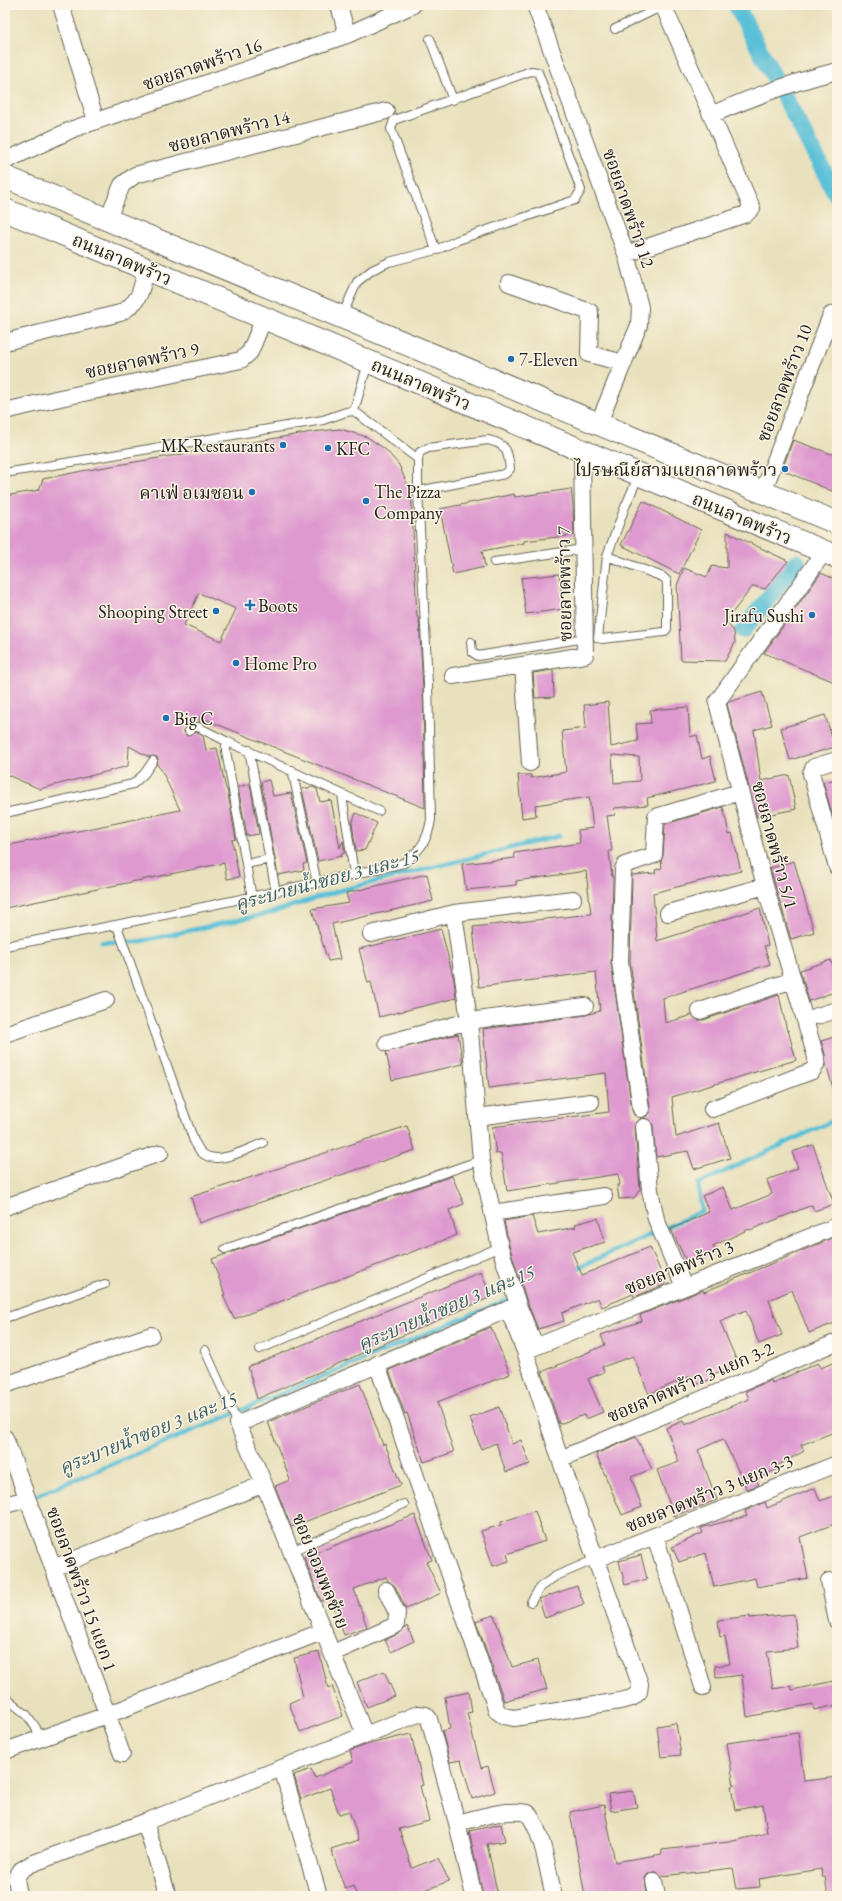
<svg xmlns="http://www.w3.org/2000/svg" width="842" height="1901" font-family="'EB Garamond','Noto Serif Thai',serif">
  <style>
    .lines { fill: none; stroke-linecap: round; stroke-linejoin: round }
    .stream { stroke: #5ac0d7; stroke-width: 4.5 }
    .canal { stroke: #5ac0d7; stroke-width: 17 }
    .building { fill: #de99cf; fill-rule: evenodd }
    .service-casing { stroke: #646154; stroke-width: 10 }
    .minor-casing { stroke: #646154; stroke-width: 18 }
    .primary-casing { stroke: #646154; stroke-width: 24 }
    .service { stroke: #fff; stroke-width: 8 }
    .minor { stroke: #fff; stroke-width: 16 }
    .primary { stroke: #fff; stroke-width: 22 }
    .poi-dot { fill: #1f6fb2; stroke: #fcf5e5; stroke-width: 1.5 }
    .labels { text-anchor: middle; dominant-baseline: central; stroke-width: 3; stroke-linejoin: round; paint-order: stroke }
    .street-label { font-size: 18px; fill: #1c1c1c; stroke: #fcf5e5 }
    .poi-label { font-size: 18px; fill: #1c1c1c; stroke: #fcf5e5; text-anchor: start }
    .water-label { font-size: 19px; font-style: italic; fill: #355e67; stroke: #fcf5e5 }
  </style>
  <rect width="100%" height="100%" fill="#fcf5e5"/>
  <filter id="ink" filterUnits="userSpaceOnUse"><feTurbulence type="fractalNoise" baseFrequency=".025" numOctaves="2"/><feDisplacementMap in="SourceGraphic" scale="8" xChannelSelector="R" yChannelSelector="G"/><feConvolveMatrix kernelMatrix="1 2 1 2 8 2 1 2 1" color-interpolation-filters="sRGB"/></filter>
  <filter id="wash" filterUnits="userSpaceOnUse"><feTurbulence type="fractalNoise" baseFrequency=".012" numOctaves="4" result="noise"/><feDisplacementMap in="SourceGraphic" scale="16" xChannelSelector="R" yChannelSelector="G"/><feGaussianBlur stdDeviation="0.9" result="paint"/><feColorMatrix in="noise" values="0 0 0 0 0 0 0 0 0 0 0 0 0 0 0 0 0 1.4 0 .05"/><feComposite in="paint" operator="in"/></filter>
  <g filter="url(#wash)">
    <rect width="100%" height="100%" fill="#e9e1bd"/>
    <g class="lines">
      <!-- stream -->
      <path class="stream" d="M101 942H137L270 913 338 891 559 836
        M573 1270 702 1211 698 1184 837 1119
        M33 1497 514 1297"/>
      <!-- canal -->
      <path class="canal" d="M736 5 837 196
        M743 630 797 562"/>
    </g>
    <g id="blocks">
      <!-- building -->
      <path class="building" d="M340 429 367 437 385 449 399 465 407 484 411 486 417 617 419 618 423 689 425 808 199 717 200 722 191 723 184 729V732L187 736 196 732 203 736 206 750 217 748 226 789H227L236 839 232 840 239 877 227 879 224 863 5 908V846L180 810 161 769 157 765 158 758 154 756 149 757 129 746 128 766 40 789 5 774V496L39 490 43 479 82 471 312 432ZM199 593 236 609 221 641 184 625Z
        M793 440 837 456V493L782 470Z
        M571 489 573 505 574 535 524 541V543L482 551 485 567 453 574 440 509 514 494 515 497Z
        M643 501 701 530 679 574 621 545Z
        M727 532 788 561 765 589 753 586 726 621 734 632 735 643 725 661 681 660 677 585 684 568 707 577 712 566 727 568Z
        M821 573 837 580V683L764 653Z
        M559 574 564 609 526 614 521 578Z
        M553 670 554 697 535 698 533 673Z
        M762 692 772 725 754 730 761 781 789 775 796 809 757 817 727 704 729 702Z
        M608 702 611 747 638 741 636 724 651 723 650 710 688 707 690 737 697 735 702 759 710 756 716 781 647 798 648 805 614 808 615 815 607 816 612 851H609L612 877H613L611 963 632 1110 634 1115 641 1118 636 1123 635 1128 640 1189 634 1198 619 1199 617 1185H620L618 1174 507 1191 501 1153 496 1154 492 1127 609 1112 606 1073 489 1088 483 1029 586 1015 600 1011 596 972 479 987 473 927 591 914 586 871 516 881V885L466 890 462 864 515 858 514 853 580 843 578 830 593 828 589 797 535 805 536 816 522 818 518 775H531V778L566 772 562 731 586 728 584 705ZM612 755 639 757 640 781 614 783Z
        M825 715 835 747 790 760 781 728Z
        M269 780 273 796 291 793 307 863 303 864 304 870 278 875 261 782Z
        M833 780 837 794V831L823 782Z
        M250 784 259 834 247 836 238 787Z
        M313 787 317 789 320 802 331 800 340 848 343 841 345 853 341 854 342 856 318 861 302 789Z
        M723 807 729 834 732 833 741 871 653 893 657 941 760 908 768 945 764 946 770 964 663 998 665 1023 692 1015 698 1020H703L779 995 787 1031 788 1030 796 1060 672 1097 676 1137 719 1123 730 1158 694 1169 688 1151 656 1157 653 1126 651 1121 644 1118 650 1113V1108L630 961 632 875 656 873 655 870 662 868 661 861 663 856 665 824Z
        M356 813 377 823 365 850 356 851 352 823Z
        M794 861 814 932 791 939 770 868Z
        M427 874 433 901 332 924 340 959 328 961 312 909 349 903 346 893Z
        M441 929 454 980 456 998 379 1017 371 982 368 983 359 949Z
        M831 960 837 979V991L809 1001 800 970Z
        M458 1034 463 1064 392 1080 386 1052Z
        M837 1036V1091H834L826 1064 825 1054 821 1041Z
        M407 1126 415 1150 199 1223 191 1197Z
        M813 1145 834 1204 814 1211 812 1205 750 1230 749 1229 713 1246 715 1251 688 1265 671 1229 709 1212 702 1196 723 1187 733 1210 772 1194 767 1180 798 1168 792 1152Z
        M452 1176 464 1204 449 1210 457 1235 234 1319 223 1295H225L212 1259Z
        M532 1216 538 1234 576 1227 575 1224 598 1218 605 1242 572 1252 582 1275 650 1247 666 1284 634 1297 633 1294 602 1307 598 1298 562 1313 564 1321 538 1329 527 1302 509 1245 504 1221Z
        M837 1236V1322L809 1333 792 1290 769 1300 782 1335 759 1344 746 1310 720 1321 738 1364 711 1375 712 1379 695 1385 691 1376 649 1394 633 1356 602 1367 604 1372 588 1379 603 1412 586 1419 584 1415 559 1424 542 1372 605 1345 601 1335 642 1321 640 1315 703 1290 704 1292Z
        M481 1272 491 1297 257 1399 248 1367Z
        M491 1327 510 1374 437 1402 454 1452 424 1462 407 1413 405 1414 389 1370Z
        M837 1361V1431L801 1445 804 1451 777 1466 778 1469 756 1479 759 1485 747 1489 723 1439 698 1450 717 1500 674 1516 657 1470 679 1462 666 1428 683 1421 685 1425 749 1399 746 1391 771 1380 772 1383 818 1363 821 1368Z
        M360 1384 383 1445 385 1444 401 1485 291 1527 275 1486 290 1480 268 1422Z
        M499 1407 512 1444 521 1440 530 1464 506 1472 496 1443 481 1449 470 1418Z
        M636 1437 652 1469 631 1477 642 1507 622 1515 596 1454Z
        M815 1488 820 1501 837 1495V1523L800 1537 808 1578 757 1587 755 1578 714 1587 706 1553 679 1562 672 1547 703 1533 701 1528 747 1516 745 1511 765 1502 767 1508Z
        M535 1511 545 1541 507 1554 509 1561 493 1566 481 1531 501 1525V1522Z
        M415 1515 432 1560 426 1562 441 1593 406 1609 395 1586 388 1581 386 1577 354 1589 367 1627 344 1635 330 1598 321 1601 304 1557Z
        M641 1555 647 1579 625 1585 619 1561Z
        M577 1586 584 1604 545 1618 539 1599Z
        M794 1614 798 1648 767 1651 773 1689 791 1686 792 1690 834 1681 837 1705 814 1710 813 1704 747 1717 742 1675 716 1678 715 1666 730 1664 725 1636 720 1637 718 1620 750 1616V1618Z
        M494 1615 512 1667 538 1660 547 1689 504 1701 476 1621Z
        M407 1626 414 1641 391 1652 385 1640 400 1633Z
        M319 1652 328 1688 332 1686 343 1716 300 1732 289 1703 303 1697 294 1658Z
        M384 1671 395 1696 367 1707 357 1682Z
        M469 1692 472 1712 467 1713 481 1768 488 1766 495 1792 472 1799 461 1760 450 1762 442 1731 450 1729 445 1697Z
        M676 1723 681 1755 661 1757 657 1726Z
        M798 1733 804 1781 837 1777V1896H828L825 1877H822L821 1869 759 1879 760 1887 737 1889 733 1868 662 1876 657 1872H653L648 1874 645 1878 647 1894 632 1896H585L570 1812 604 1805 615 1862 662 1854V1850L729 1842 767 1833 763 1805 735 1810 731 1786H734L727 1743Z
        M411 1734 423 1785 420 1786 429 1821 399 1829 412 1868 438 1858 449 1881 409 1896H357L353 1886 345 1889 331 1849 359 1840 349 1811 339 1814 330 1788 301 1799 294 1775 311 1769 315 1778 353 1762 350 1751 369 1744Z
        M633 1791 637 1807 611 1811 608 1794Z
        M501 1824 505 1841 487 1844 498 1896H483L469 1831Z"/>
    </g>
  </g>
  <g filter="url(#ink)">
    <use href="#blocks" fill-opacity="0" stroke="#646154" stroke-width="1"/>
    <g class="lines">
      <!-- service casing -->
      <g class="service-casing">
        <path id="service" d="M615 29 663 6
          M430 39 453 100
          M342 316 357 282 372 270 389 262 436 250 458 240 575 200 581 190 538 72 531 71 394 120 391 129 436 250
          M354 411 368 363
          M418 459 420 452 428 448 488 440C507 444 508 451 510 469L505 474 418 491
          M5 473 323 420 346 412 354 411 418 459V491L428 684 431 820C427 842 421 849 404 863 271 893 139 922 5 946
          M607 556 663 577 667 581V629L664 632 602 639 598 638 607 556 625 507 639 475
          M494 562 583 549
          M471 642 472 652 478 656 585 638
          M189 731 194 727H198L226 741
          M249 750 276 892
          M292 770 317 883
          M342 795 354 874
          M5 813 133 784 144 774 153 761
          M246 864 270 859
          M252 898 226 751V741L379 811
          M117 926 194 1141C196 1144 198 1148 200 1151 215 1168 246 1149 263 1143
          M225 1249 481 1160
          M5 1318 105 1284
          M260 1349 500 1247
          M205 1350 238 1424
          M291 1551 404 1504
          M531 1602 540 1587 556 1576 596 1559
          M5 1697 27 1715 36 1728 40 1739"/>
      </g>
      <!-- minor casing -->
      <g class="minor-casing">
        <path id="minor" d="M61 5 96 121
          M339 5 347 35
          M535 5 626 254 640 307 639 325 598 425
          M711 115C752 97 793 82 837 71
          M5 161 73 129 347 35 413 5
          M107 220 122 185 135 175 386 111
          M626 254 746 214 752 208 663 5
          M509 283 590 312 589 354 624 363
          M5 342 120 313C141 301 141 291 146 269
          M5 411 60 398 241 360 250 352 264 318
          M763 492 831 315 837 313
          M523 665 530 763
          M453 676 585 655 582 451
          M837 760 814 767 811 773 837 867
          M454 913 469 1021 481 1160 500 1247 518 1305
          M668 913 765 886
          M371 934 454 913 573 899
          M700 1011 793 980
          M817 1016 837 1010
          M5 1034 106 1000
          M387 1043 469 1021 585 1006
          M641 1109 620 962 623 869 625 865 654 855 656 817 740 792
          M712 1109 812 1071 816 1065V1057L765 886 717 702 824 552
          M477 1117 591 1102
          M644 1127 650 1190 656 1219 684 1287
          M5 1207 160 1153
          M492 1213 604 1196
          M508 1309 525 1351
          M377 1364 497 1711 504 1716 514 1718 620 1701 632 1698 639 1692 640 1684 560 1459 525 1351 837 1226
          M5 1385 151 1335
          M5 1438 122 1754
          M560 1459 837 1342
          M5 1505 27 1499
          M655 1536 703 1687
          M596 1559 837 1464
          M53 1568 264 1484
          M829 1581 837 1621
          M333 1653 396 1625 397 1613 386 1590
          M365 1735 264 1484 238 1424 518 1305 535 1346
          M5 1751 107 1715 324 1631
          M282 1768 319 1896
          M457 1823C479 1818 505 1808 528 1813 544 1836 547 1869 554 1896
          M654 1881 657 1896
          M19 1896 16 1878 21 1870 31 1864 145 1822
          M168 1896 145 1822 418 1714 426 1715 429 1719 457 1823 474 1896"/>
      </g>
      <!-- primary casing -->
      <g class="primary-casing">
        <path id="primary" d="M5 177 837 523
          M5 210 837 557"/>
      </g>
      <!-- service -->
      <use href="#service" class="service"/>
      <!-- minor -->
      <use href="#minor" class="minor"/>
      <!-- primary -->
      <use href="#primary" class="primary"/>
    </g>
  </g>
  <!-- markers -->
  <g class="poi-dot">
    <circle cx="511" cy="359" r="4"/>
    <circle cx="283" cy="445" r="4"/>
    <circle cx="328" cy="448" r="4"/>
    <circle cx="785" cy="469" r="4"/>
    <circle cx="252" cy="492" r="4"/>
    <circle cx="366" cy="501" r="4"/>
    <path d="M248 599h4v4h4v4h-4v4h-4v-4h-4v-4h4z"/>
    <circle cx="216" cy="611" r="4"/>
    <circle cx="812" cy="615" r="4"/>
    <circle cx="236" cy="663" r="4"/>
    <circle cx="166" cy="718" r="4"/>
  </g>
  <g class="labels">
    <!-- street labels -->
    <g class="street-label">
      <text transform="translate(202 64) rotate(-19)">ซอยลาดพร้าว 16</text>
      <text transform="translate(229 131) rotate(-14)">ซอยลาดพร้าว 14</text>
      <text transform="translate(629 208) rotate(71)">ซอยลาดพร้าว 12</text>
      <text transform="translate(122 259) rotate(23)">ถนนลาดพร้าว</text>
      <text transform="translate(142 360) rotate(-12)">ซอยลาดพร้าว 9</text>
      <text transform="translate(784 383) rotate(-69)">ซอยลาดพร้าว 10</text>
      <text transform="translate(421 384) rotate(23)">ถนนลาดพร้าว</text>
      <text transform="translate(742 518) rotate(23)">ถนนลาดพร้าว</text>
      <text transform="translate(564 584) rotate(-91)">ซอยลาดพร้าว 7</text>
      <text transform="translate(775 845) rotate(75)">ซอยลาดพร้าว 5/1</text>
      <text transform="translate(679 1267) rotate(-22)">ซอยลาดพร้าว 3</text>
      <text transform="translate(690 1382) rotate(-23)">ซอยลาดพร้าว 3 แยก 3-2</text>
      <text transform="translate(709 1493) rotate(-22)">ซอยลาดพร้าว 3 แยก 3-3</text>
      <text transform="translate(321 1571) rotate(68)">ซอย จอมพลซ้าย</text>
      <text transform="translate(82 1589) rotate(70)">ซอยลาดพร้าว 15 แยก 1</text>
    </g>
    <!-- poi labels -->
    <g class="poi-label">
      <text x="519" y="359">7-Eleven</text>
      <text x="275" y="445" text-anchor="end">MK Restaurants</text>
      <text x="336" y="448">KFC</text>
      <text x="777" y="469" text-anchor="end">ไปรษณีย์สามแยกลาดพร้าว</text>
      <text x="374" y="491">The Pizza<tspan x="374" dy="21">Company</tspan></text>
      <text x="244" y="492" text-anchor="end">คาเฟ่ อเมซอน</text>
      <text x="258" y="605">Boots</text>
      <text x="208" y="611" text-anchor="end">Shooping Street</text>
      <text x="804" y="615" text-anchor="end">Jirafu Sushi</text>
      <text x="244" y="663">Home Pro</text>
      <text x="174" y="718">Big C</text>
    </g>
    <!-- water labels -->
    <g class="water-label">
      <text transform="translate(327 880) rotate(-15)">คูระบายน้ำซอย 3 และ 15</text>
      <text transform="translate(446 1308) rotate(-23)">คูระบายน้ำซอย 3 และ 15</text>
      <text transform="translate(148 1433) rotate(-22)">คูระบายน้ำซอย 3 และ 15</text>
    </g>
  </g>
  <!-- margin -->
  <rect width="842" height="1901" fill="none" stroke="#fcf5e5" stroke-width="20"/>
</svg>
